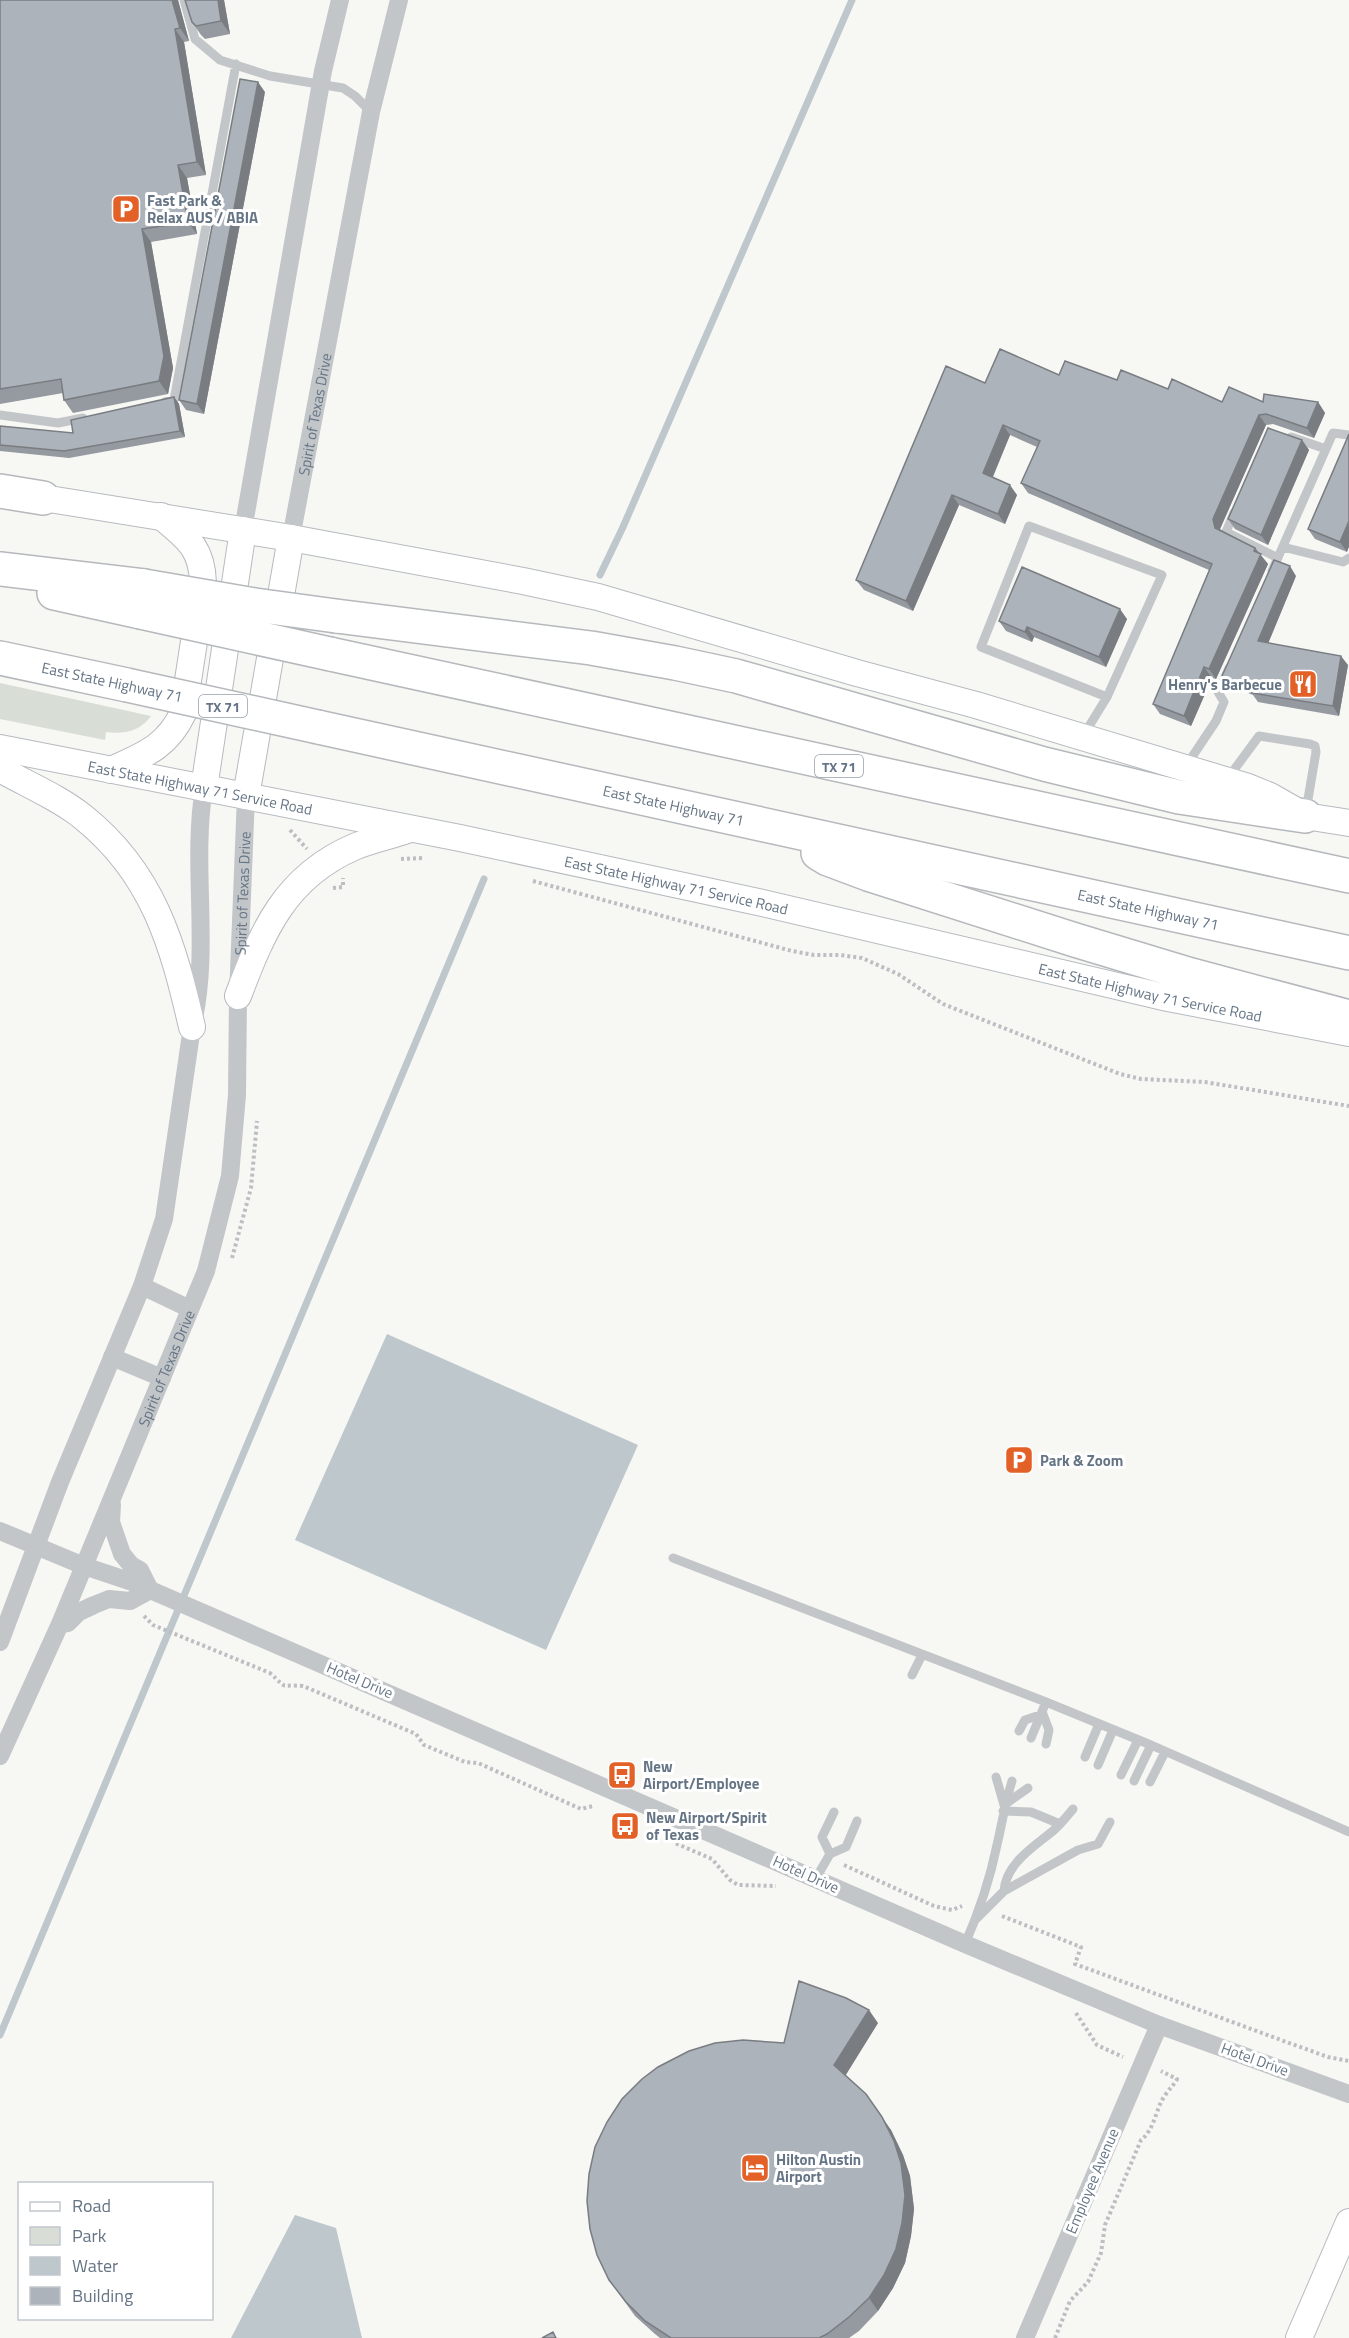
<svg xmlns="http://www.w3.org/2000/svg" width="1349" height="2338" font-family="'Titillium Web',sans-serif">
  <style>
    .green { fill: #d8ded5 }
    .water { fill: #bdc7cc }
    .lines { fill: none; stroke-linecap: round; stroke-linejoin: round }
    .stream { stroke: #bdc7cc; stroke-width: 7 }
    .secondary-casing { stroke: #b6bbc0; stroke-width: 28 }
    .highway-casing { stroke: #b5b8bc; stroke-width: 36 }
    .path { stroke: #bcbec1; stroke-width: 4; stroke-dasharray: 3 3; stroke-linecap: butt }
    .lane { stroke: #c2c6c9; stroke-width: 9 }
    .street { stroke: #c2c6c9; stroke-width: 18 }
    .secondary { stroke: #fff; stroke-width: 26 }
    .highway { stroke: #fff; stroke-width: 33 }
    .highway-bridge-casing { stroke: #b5b8bc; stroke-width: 36; stroke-linecap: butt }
    .highway-bridge { stroke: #fff; stroke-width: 33 }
    .wall { fill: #959aa0 }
    .shaded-wall { fill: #797d82 }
    .building { fill: #adb3ba; stroke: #797d82; stroke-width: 1.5 }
    .labels { text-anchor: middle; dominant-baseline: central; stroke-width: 6; stroke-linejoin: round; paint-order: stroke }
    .shield { fill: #fff; stroke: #949eaa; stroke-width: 1.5 }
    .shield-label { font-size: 14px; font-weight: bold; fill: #667585 }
    .poi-label { font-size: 15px; font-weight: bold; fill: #667585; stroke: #fff; text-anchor: start }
    .street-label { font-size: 15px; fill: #667585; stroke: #fff }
  </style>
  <rect width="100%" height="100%" fill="#f7f7f4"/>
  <!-- green -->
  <path class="green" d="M0 683 151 716C139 732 125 734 106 732L105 740 0 719Z"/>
  <!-- water -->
  <path class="water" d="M387 1334 638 1445 546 1650 295 1540Z
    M295 2215 336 2228 362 2338H231Z"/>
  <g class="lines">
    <!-- stream -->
    <path class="stream" d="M600 575 623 527 852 0
      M0 2035 484 879"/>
    <!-- secondary casing -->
    <g class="secondary-casing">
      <g id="secondary">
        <path d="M43 498 291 538 523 581 598 597 857 673 976 705 1248 787 1270 796 1305 816 1349 823"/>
        <path id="s3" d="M0 748 460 838 758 902 1168 998 1349 1033"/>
        <path d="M0 769C28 785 58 797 83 817 153 873 173 944 192 1027"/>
        <path d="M111 770C144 755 167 747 183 713L203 583C202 547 187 538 161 516"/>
        <path d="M204 788 243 530"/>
        <path d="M246 796 291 538"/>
        <path d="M238 996C263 930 285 877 354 847 371 840 390 836 407 830"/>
        <path d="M1299 2338 1349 2222"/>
      </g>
    </g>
    <!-- highway casing -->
    <g class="highway-casing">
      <g id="highway">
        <path d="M0 491 43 498"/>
        <path d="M0 569 144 586"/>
        <path d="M54 593 140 612"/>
        <path d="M336 616 591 648 675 663 736 676 1044 764 1179 797 1305 816"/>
        <path d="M330 654 1349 876"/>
        <path d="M0 658 127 685"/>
        <path id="s4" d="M318 727 1349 953"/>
        <path d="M818 853 828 859 868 874 1075 940 1191 975 1349 1017"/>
      </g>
    </g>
    <!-- path -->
    <path class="path" d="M290 830 307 849
      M401 859 423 858
      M533 881 792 951 814 955H840L862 958 898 974 943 1004 1120 1074 1141 1079 1205 1082 1349 1106
      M333 888 343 887V878
      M232 1258 251 1188 257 1121
      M144 1616 153 1625 270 1673C290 1691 277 1684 303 1686L416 1734 424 1745 465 1762 478 1763 581 1809 593 1806
      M672 1839 675 1843 712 1859 730 1880 738 1885 776 1886
      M844 1865 934 1906 952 1910 962 1906
      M1002 1916 1081 1947 1075 1964 1281 2040 1328 2057 1349 2061
      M1076 2013 1097 2045 1123 2057
      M1055 2338 1070 2301 1088 2282 1101 2253 1105 2225 1141 2140C1156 2128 1155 2108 1166 2094 1170 2088 1174 2085 1177 2079L1161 2071"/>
    <!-- lane -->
    <path class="lane" d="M184 0 195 39 220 60 270 76 343 88 355 96 371 112
      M165 402 174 400 236 64
      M0 415 58 423 83 418
      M1291 437 1326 449
      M1234 513 1226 532 1278 558
      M1283 547 1343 562 1349 558
      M1272 571 1333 433 1349 435
      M1083 736 1107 697 1162 575 1029 526 981 647 1107 697
      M1186 766 1216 721 1224 702 1218 692 1229 668
      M1228 778 1259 736 1310 744 1315 746 1316 752 1306 811
      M673 1558 1046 1702 1151 1745 1349 1832
      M912 1675 922 1655
      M1043 1714 1049 1730 1046 1744
      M1019 1731 1025 1720 1043 1714
      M1031 1738 1046 1702
      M1085 1757 1099 1724
      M1098 1765 1113 1730
      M1121 1775 1138 1740
      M996 1777 1004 1805 1028 1788
      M1134 1781 1151 1745
      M1150 1782 1165 1752
      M1003 1811 1031 1812 1060 1824
      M830 1854 822 1837 834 1812
      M816 1878 830 1854 846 1847 857 1821
      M1004 1891C1006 1863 1034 1847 1054 1830 1061 1824 1067 1816 1073 1809
      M976 1919 1004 1891 1078 1850 1098 1844 1110 1822
      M965 1944C979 1912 990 1879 997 1845 1002 1824 1005 1803 1012 1781"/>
    <!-- street -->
    <g class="street">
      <path d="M243 530 323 71 340 0"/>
      <path id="s1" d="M291 538 371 112 399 0"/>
      <path d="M142 1286 190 1309"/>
      <path d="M112 1357 162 1378"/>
      <path d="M112 1505 111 1522 122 1554 131 1565 140 1570 150 1590"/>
      <path d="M0 1531 84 1566 132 1582 965 1944 1159 2025 1349 2094"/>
      <path d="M60 1624 68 1623 79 1612 94 1605 109 1599 130 1601 150 1590"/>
      <path d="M0 1642 60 1482 142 1286 164 1219 192 1027C211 949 191 867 204 788"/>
      <path id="s2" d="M0 1756 60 1624 206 1271 230 1176 237 1095 238 996 246 796"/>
      <path d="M1025 2338 1159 2025"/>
    </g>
    <!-- secondary -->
    <use href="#secondary" class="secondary"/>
    <!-- highway -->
    <use href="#highway" class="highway"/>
    <!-- highway-bridge casing -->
    <g class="highway-bridge-casing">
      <path id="highway-bridge" d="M144 586 255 605 336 616
        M140 612 330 654
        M127 685 318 727"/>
    </g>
    <!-- highway-bridge -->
    <use href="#highway-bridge" class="highway-bridge"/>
  </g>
  <!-- wall -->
  <path class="wall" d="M0 0H178L189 41 184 42 206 175 187 178 197 234 151 242 173 368 168 394 73 413 64 400 63 393 0 404Z
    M185 0H224L230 34 205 39 201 35 192 22Z
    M265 92 204 414 186 410 179 400Z
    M1059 375 1117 380 1168 389 1222 402H1318L1325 413 1314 438 1273 424 1266 425 1220 529 1255 548 1268 564 1216 679 1212 678 1191 726 1160 714 1153 704 1209 570 1028 493 1021 483 1037 447 1010 435 993 477 1017 495 1005 524 959 505 913 611 864 590 856 580 985 383Z
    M174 397 179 404 185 437 69 458 0 451V426L73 433Z
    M1349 434 1347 552 1315 539 1308 529Z
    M1302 440 1309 450 1268 545 1235 529 1228 519Z
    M1296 576 1268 643 1348 665 1339 716 1258 702 1253 695 1229 685 1222 676Z
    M1127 619 1106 667 1034 637 1032 642 1006 631 999 621Z
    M878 2023 845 2075 891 2130 903 2155 910 2176 914 2209 911 2236 905 2263 893 2288 878 2311 859 2331 849 2338H660L655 2334 635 2316 609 2280 784 2043Z"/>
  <!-- shaded-wall -->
  <path class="shaded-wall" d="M172 0H178L189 41 180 28Z
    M218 0H224L230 34 221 21Z
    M175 29 184 42 206 175 197 162Z
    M258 82 265 92 204 414 197 404Z
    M178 165 187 178 197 234 188 222Z
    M142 229 151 242 173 368 168 394 159 381Z
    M174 397 179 404 185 437 180 431Z
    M1318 402 1325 413 1314 438 1307 428Z
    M1259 415 1266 425 1220 529 1223 538 1215 528 1213 519Z
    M1003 425 1010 435 990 483 983 473Z
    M1302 440 1309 450 1268 545 1261 535Z
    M1010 485 1017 495 1005 524 998 514Z
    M952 495 959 505 913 611 906 601Z
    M1349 521V547L1347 552 1340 542Z
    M1255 548 1268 564 1216 679 1209 669Z
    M1290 566 1296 576 1265 651 1258 641Z
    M1120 609 1127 619 1106 667 1099 657Z
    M1027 627 1034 637 1032 642 1025 632Z
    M1341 656 1348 665 1339 716 1333 706Z
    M1204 667 1212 678 1191 726 1184 716Z
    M869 2010 878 2023 844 2078 834 2065Z
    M882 2117 891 2130 903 2155 910 2176 914 2209 911 2236 905 2263 893 2288 878 2311 869 2298Z"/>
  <!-- building -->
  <path class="building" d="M0 0H172L180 28 175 29 197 162 178 165 188 222 142 229 164 356 159 381 64 400 61 379 0 389Z
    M185 0H218L221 21 196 26 192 22Z
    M240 79 258 82 197 404 179 400Z
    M1000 349 1059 375 1065 361 1117 380 1121 370 1168 389 1172 379 1222 402 1229 387 1263 402 1264 394 1318 402 1307 428 1266 414 1259 415 1213 519 1215 528 1255 548 1254 551 1261 554 1209 669 1204 667 1184 716 1153 704 1212 564 1021 483 1040 441 1003 425 983 473 1010 485 998 514 952 495 906 601 856 580 946 366 985 383Z
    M174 397 180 431 64 451 0 445V426L73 433 71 420Z
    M1268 428 1302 440 1261 535 1228 519Z
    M1349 434V521L1340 542 1308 529Z
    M1274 560 1290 566 1258 641 1341 656 1333 706 1252 693 1253 688 1222 676Z
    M1022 567 1120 609 1099 657 1027 627 1025 632 999 621Z
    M799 1981 846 1998 869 2010 834 2065 866 2094 882 2117 894 2141 901 2163 905 2195 902 2223 896 2249 884 2275 869 2298 849 2317 827 2334 819 2338H671L645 2321 626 2302 609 2280 597 2255 590 2229 587 2201 589 2174 595 2147 607 2122 622 2099 642 2079 658 2067 689 2051 715 2043 743 2040 784 2043Z
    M553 2332 556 2338H542Z"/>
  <!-- icons -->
  <defs>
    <g id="parking-square" transform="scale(1.5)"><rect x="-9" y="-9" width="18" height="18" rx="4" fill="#e36127" stroke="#fff"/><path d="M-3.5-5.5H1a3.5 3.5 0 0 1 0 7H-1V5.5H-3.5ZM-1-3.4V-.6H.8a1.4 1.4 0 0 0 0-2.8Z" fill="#fff"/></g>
    <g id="restaurant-square" transform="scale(1.5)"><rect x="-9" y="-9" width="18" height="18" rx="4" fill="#e36127" stroke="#fff"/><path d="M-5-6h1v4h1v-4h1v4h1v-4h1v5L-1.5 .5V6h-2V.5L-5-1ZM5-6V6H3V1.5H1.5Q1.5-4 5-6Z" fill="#fff"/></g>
    <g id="bus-square" transform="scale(1.5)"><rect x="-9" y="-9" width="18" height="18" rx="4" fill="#e36127" stroke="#fff"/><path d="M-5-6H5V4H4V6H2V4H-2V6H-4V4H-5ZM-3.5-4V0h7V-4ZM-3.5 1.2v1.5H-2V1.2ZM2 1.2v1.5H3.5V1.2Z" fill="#fff"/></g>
    <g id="hotel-square" transform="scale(1.5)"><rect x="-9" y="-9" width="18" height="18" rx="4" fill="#e36127" stroke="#fff"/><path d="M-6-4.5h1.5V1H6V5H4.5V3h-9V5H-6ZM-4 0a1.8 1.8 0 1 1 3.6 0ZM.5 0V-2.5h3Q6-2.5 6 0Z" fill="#fff"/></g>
  </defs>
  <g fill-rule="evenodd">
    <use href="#parking-square" x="126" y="209"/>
    <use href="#restaurant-square" x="1303" y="684"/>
    <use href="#parking-square" x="1019" y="1460"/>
    <use href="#bus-square" x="622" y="1775"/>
    <use href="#bus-square" x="625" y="1826"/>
    <use href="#hotel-square" x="755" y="2168"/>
  </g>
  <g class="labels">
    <!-- shield labels -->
    <g class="shield">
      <rect x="199" y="695" width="48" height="22" rx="4.5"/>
      <rect x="815" y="755" width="48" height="22" rx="4.5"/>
    </g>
    <g class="shield-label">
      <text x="223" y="706">TX 71</text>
      <text x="839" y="766">TX 71</text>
    </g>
    <!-- poi labels -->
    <g class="poi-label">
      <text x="147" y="200">Fast Park &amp;<tspan x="147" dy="17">Relax AUS / ABIA</tspan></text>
      <text x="1282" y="684" text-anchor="end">Henry's Barbecue</text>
      <text x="1040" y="1460">Park &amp; Zoom</text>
      <text x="643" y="1766">New<tspan x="643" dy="17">Airport/Employee</tspan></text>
      <text x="646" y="1817">New Airport/Spirit<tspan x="646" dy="17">of Texas</tspan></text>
      <text x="776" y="2159">Hilton Austin<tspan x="776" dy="17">Airport</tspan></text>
    </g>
    <!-- street labels -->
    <g class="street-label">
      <text stroke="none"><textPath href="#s1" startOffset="126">Spirit of Texas Drive</textPath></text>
      <text transform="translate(112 682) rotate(12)">East State Highway 71</text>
      <text stroke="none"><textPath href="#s3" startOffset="204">East State Highway 71 Service Road</textPath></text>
      <text stroke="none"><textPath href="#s4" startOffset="364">East State Highway 71</textPath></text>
      <text stroke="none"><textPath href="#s3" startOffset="690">East State Highway 71 Service Road</textPath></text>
      <text stroke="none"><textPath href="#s2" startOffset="908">Spirit of Texas Drive</textPath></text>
      <text stroke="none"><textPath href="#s4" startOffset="850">East State Highway 71</textPath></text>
      <text stroke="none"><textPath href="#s3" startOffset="1176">East State Highway 71 Service Road</textPath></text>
      <text stroke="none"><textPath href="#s2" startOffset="422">Spirit of Texas Drive</textPath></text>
      <text transform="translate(360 1680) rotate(23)">Hotel Drive</text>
      <text transform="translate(806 1874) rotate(24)">Hotel Drive</text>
      <text transform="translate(1255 2059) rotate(20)">Hotel Drive</text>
      <text transform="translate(1092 2181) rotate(-67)">Employee Avenue</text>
    </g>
  </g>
  <!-- legend -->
  <rect x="18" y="2182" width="195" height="138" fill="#ffffff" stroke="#c2c8ce" stroke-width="1.5"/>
  <rect x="30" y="2202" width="30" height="9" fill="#ffffff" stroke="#c2c8ce" stroke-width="1.5"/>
  <text x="72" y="2212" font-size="18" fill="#667585">Road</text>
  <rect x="30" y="2227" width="30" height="18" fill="#d8ded5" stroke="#c2c8ce" stroke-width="1.5"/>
  <text x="72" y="2242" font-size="18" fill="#667585">Park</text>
  <rect x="30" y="2257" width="30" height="18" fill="#bdc7cc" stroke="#c2c8ce" stroke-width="1.5"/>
  <text x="72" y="2272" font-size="18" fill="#667585">Water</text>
  <rect x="30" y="2287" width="30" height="18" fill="#adb3ba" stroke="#c2c8ce" stroke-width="1.5"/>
  <text x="72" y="2302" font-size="18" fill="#667585">Building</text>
</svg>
